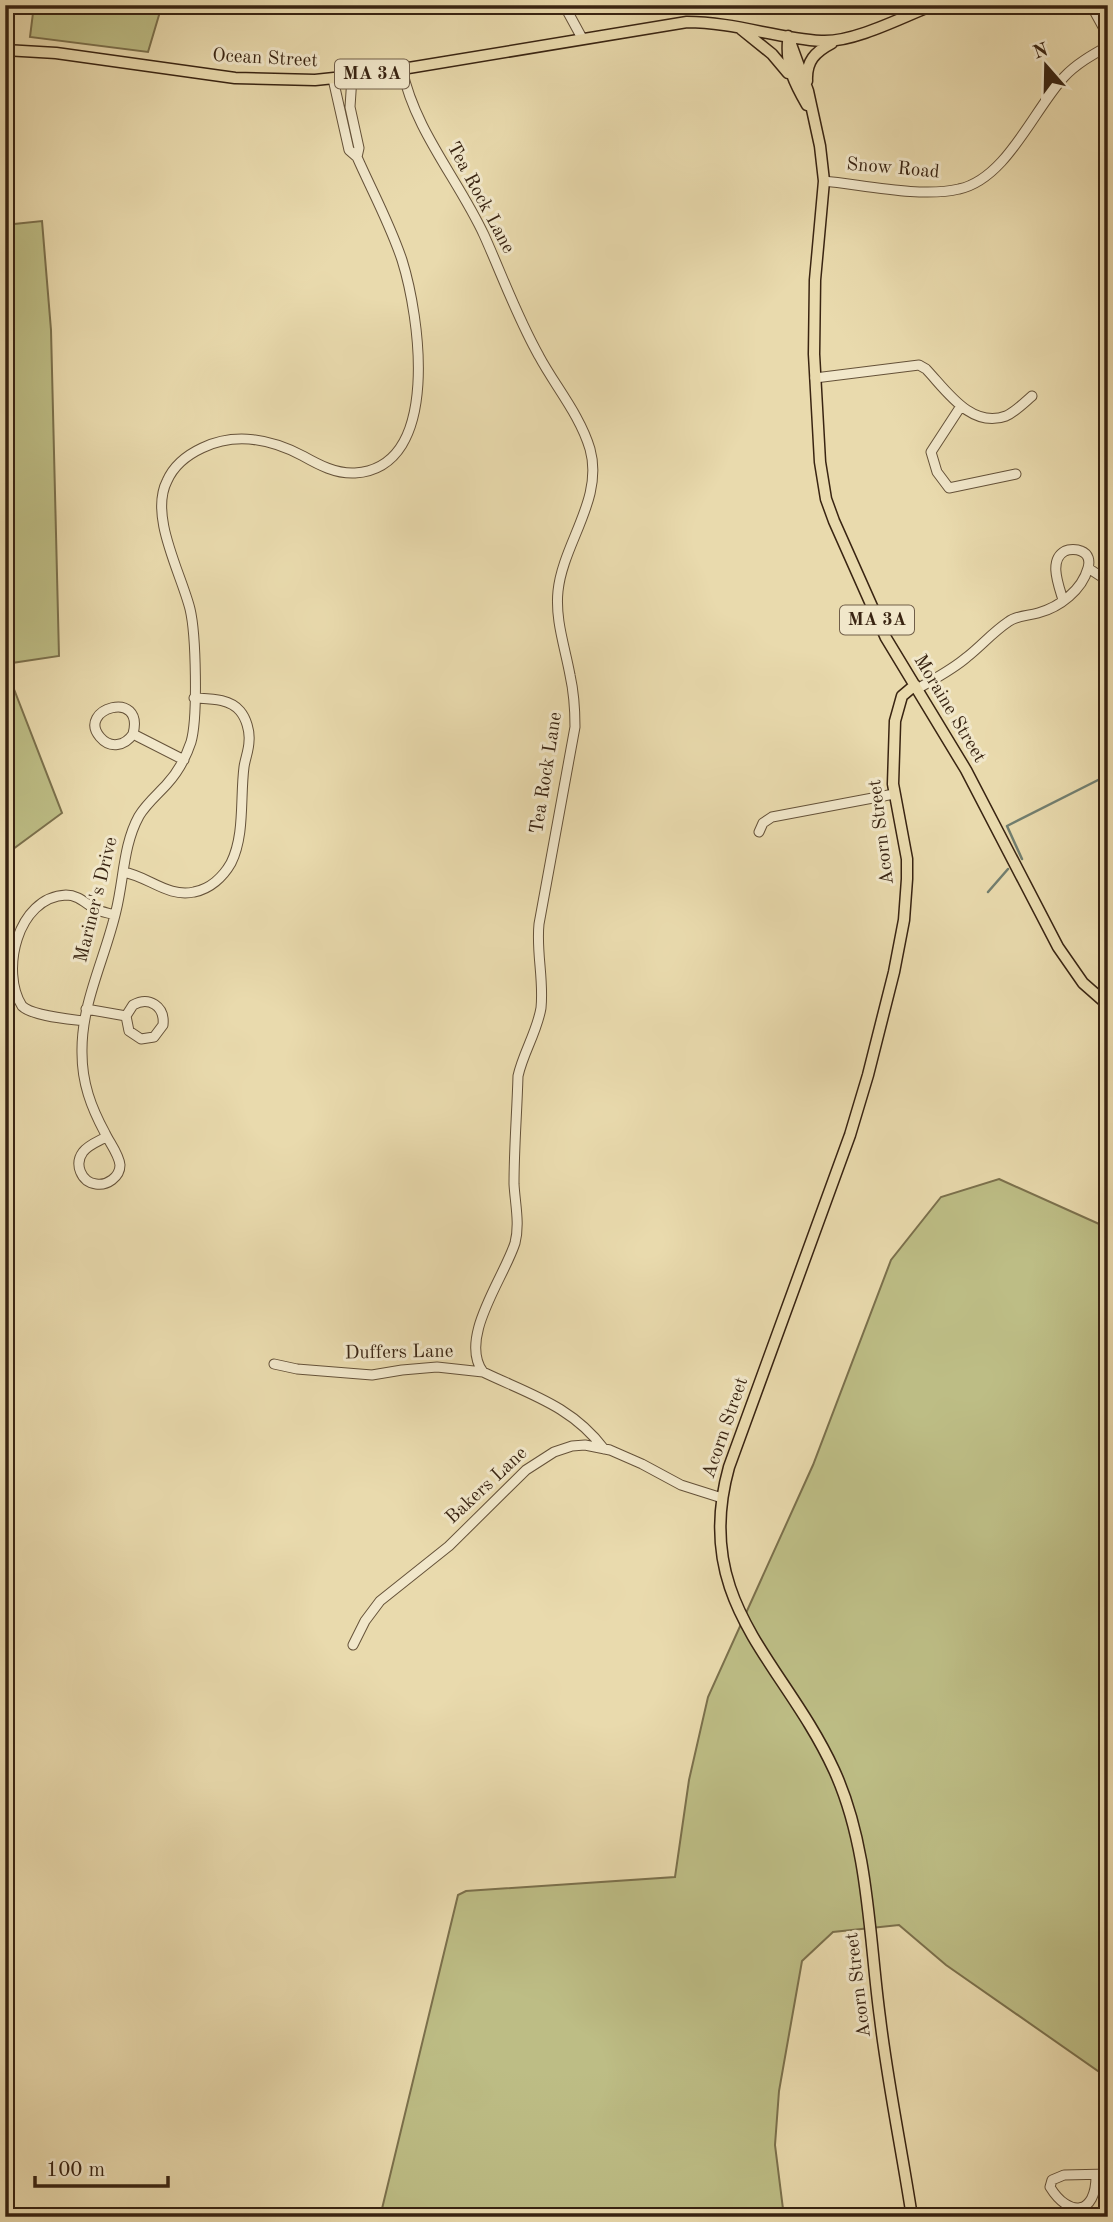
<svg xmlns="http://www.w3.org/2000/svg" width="1113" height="2222" font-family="'Old Standard TT',serif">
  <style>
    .green { fill: #bdbd85; stroke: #7b704c; stroke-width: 2 }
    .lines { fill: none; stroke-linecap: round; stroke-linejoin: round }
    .stream { stroke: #717e6f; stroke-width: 2.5 }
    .minor-casing { stroke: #655239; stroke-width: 11 }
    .major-casing { stroke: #392412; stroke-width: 13 }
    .minor { stroke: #f1e7ca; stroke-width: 9 }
    .major { stroke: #e9daad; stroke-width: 10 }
    .labels { text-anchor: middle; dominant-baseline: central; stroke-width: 6; stroke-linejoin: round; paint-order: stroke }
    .shield { fill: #f1e7ca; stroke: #705e49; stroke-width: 2 }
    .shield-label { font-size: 18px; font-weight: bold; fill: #392412 }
    .street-label { font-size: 19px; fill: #392412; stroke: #f1e7ca }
  </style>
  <rect width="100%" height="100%" fill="#e9daad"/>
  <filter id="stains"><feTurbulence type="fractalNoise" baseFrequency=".00286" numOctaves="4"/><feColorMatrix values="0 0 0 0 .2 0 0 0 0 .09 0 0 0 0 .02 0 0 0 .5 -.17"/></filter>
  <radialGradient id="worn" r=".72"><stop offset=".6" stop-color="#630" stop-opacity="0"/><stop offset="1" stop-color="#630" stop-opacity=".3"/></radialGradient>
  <!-- green -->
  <path class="green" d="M34 5H162L148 52 30 37Z
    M42 221 51 330 59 656 5 664V225Z
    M5 666 62 813 5 855Z
    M999 1179 1108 1228V2078L946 1965 899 1925 833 1932 802 1961 779 2091 775 2145 784 2217H380L458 1895 466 1891 675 1877 689 1780 708 1697 813 1465 891 1260 941 1197Z"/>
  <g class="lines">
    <!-- stream -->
    <path class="stream" d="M1022 859 1007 826 1108 775
      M988 892 1008 869"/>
    <!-- minor casing -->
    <g class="minor-casing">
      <path id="minor" d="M564 5 582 38
        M1091 5 1108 36
        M402 69C415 131 458 179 484 235 502 275 517 317 539 356 555 386 580 415 590 449 604 499 563 543 558 591 555 620 565 647 570 675 574 693 575 709 575 727L539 924C536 952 544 979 541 1008 537 1032 523 1053 518 1076 517 1112 514 1148 514 1184 515 1203 520 1224 515 1243 504 1278 458 1338 483 1372 529 1394 572 1406 604 1449
        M352 77 350 107 359 148 357 157
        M824 181C864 185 921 198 959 189 1006 179 1033 111 1064 77 1076 64 1092 55 1108 46
        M815 378 919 365 926 369C946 390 971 429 1006 416 1015 412 1025 402 1032 396
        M961 406 931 452 937 472 949 488 1016 474
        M1088 568 1108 581
        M917 689C934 679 952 670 967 657 981 646 993 632 1008 622 1017 615 1028 616 1038 613 1060 607 1082 590 1088 568 1090 561 1089 554 1081 551 1077 549 1069 549 1065 551 1048 560 1059 586 1063 600
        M133 734C125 746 110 749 100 737 76 709 145 688 133 734L184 760
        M759 832 763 823 772 817 894 794
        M123 872C148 876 168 898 194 892 210 889 223 877 231 863 245 835 240 798 244 767 245 759 249 750 249 741 250 731 246 718 240 711 229 698 209 699 194 698
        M86 1009 126 1016 129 1031 141 1039 154 1037 163 1025C165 1006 149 996 133 1005L126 1016
        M84 1021C69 1019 32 1016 22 1006 0 972 17 897 66 895 78 895 85 903 95 909 101 912 109 913 115 915
        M106 1137C99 1141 88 1145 83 1152 74 1164 81 1182 96 1184 107 1186 120 1177 120 1165 119 1154 109 1142 105 1133 91 1107 82 1083 82 1053 81 1003 105 959 116 911 124 879 123 845 139 816 146 804 158 794 167 784 178 772 186 757 191 742 198 718 196 634 190 609 181 573 149 516 167 481 174 465 187 455 202 448 235 432 271 439 303 456 319 465 336 474 355 473 443 467 419 314 402 260 390 224 372 191 357 157L349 150 333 79
        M274 1364 297 1369 372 1375 402 1370 437 1367 483 1372
        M353 1645 365 1621 380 1601 449 1546 526 1470 554 1452 572 1446 585 1445 610 1450 642 1464 681 1485 722 1498
        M1096 2176C1096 2215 1069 2218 1050 2187L1052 2180 1064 2175 1108 2174"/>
    </g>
    <!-- major casing -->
    <g class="major-casing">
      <path id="major" d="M741 29 772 54 788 73
        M788 36 808 91 820 146 824 181 815 280 814 354 820 462 826 499 834 521 886 638 966 770 1058 947 1083 983 1108 1005
        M788 42C786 67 795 84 807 105
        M5 50 56 53 235 78 315 80 372 74 687 22C733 22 776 38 821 41 853 43 903 17 933 5
        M807 81C806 61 815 52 832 43
        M912 2217C902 2151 888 2085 880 2018 869 1937 869 1846 834 1770 784 1661 691 1603 729 1467L850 1135 868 1075 894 972 904 920 907 879V859L893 784 895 721 902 696 915 685"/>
    </g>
    <!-- minor -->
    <use href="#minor" class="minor"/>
    <!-- major -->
    <use href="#major" class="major"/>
  </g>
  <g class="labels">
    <!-- shield labels -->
    <g class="shield">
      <rect x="335" y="59.5" width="74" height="29" rx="5"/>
      <rect x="840" y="605.5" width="74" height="29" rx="5"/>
    </g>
    <g class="shield-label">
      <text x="372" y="74">MA 3A</text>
      <text x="877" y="620">MA 3A</text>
    </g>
    <!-- street labels -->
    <g class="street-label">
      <text transform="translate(265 59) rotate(3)">Ocean Street</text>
      <text transform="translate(893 169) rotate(5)">Snow Road</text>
      <text transform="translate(480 198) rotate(62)">Tea Rock Lane</text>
      <text transform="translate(949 709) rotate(59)">Moraine Street</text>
      <text transform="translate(547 773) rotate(-81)">Tea Rock Lane</text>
      <text transform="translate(882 832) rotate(-97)">Acorn Street</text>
      <text transform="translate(97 900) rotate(-76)">Mariner's Drive</text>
      <text transform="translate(399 1353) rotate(-1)">Duffers Lane</text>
      <text transform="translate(726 1428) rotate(-71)">Acorn Street</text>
      <text transform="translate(487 1486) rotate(-43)">Bakers Lane</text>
      <text transform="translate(859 1985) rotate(-97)">Acorn Street</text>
    </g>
  </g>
  <!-- margin -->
  <rect width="1113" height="2222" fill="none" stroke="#e9daad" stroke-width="28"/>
  <rect x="7" y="7" width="1099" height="2208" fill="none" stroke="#392412" stroke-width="3.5"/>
  <rect x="14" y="14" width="1085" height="2194" fill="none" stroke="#392412" stroke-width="2"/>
  <!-- north arrow -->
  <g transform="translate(1046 66) rotate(340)" stroke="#f1e7ca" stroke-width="5" paint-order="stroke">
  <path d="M0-5L12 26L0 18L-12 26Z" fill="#392412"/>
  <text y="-10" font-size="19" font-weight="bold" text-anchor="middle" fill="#392412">N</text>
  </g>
  <!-- scale -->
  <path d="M35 2176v10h133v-10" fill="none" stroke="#392412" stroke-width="3.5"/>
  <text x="46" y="2176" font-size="21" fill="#392412" stroke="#f1e7ca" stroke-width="5" paint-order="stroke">100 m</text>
  <rect width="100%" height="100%" filter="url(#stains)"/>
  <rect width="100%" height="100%" fill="url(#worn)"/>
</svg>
